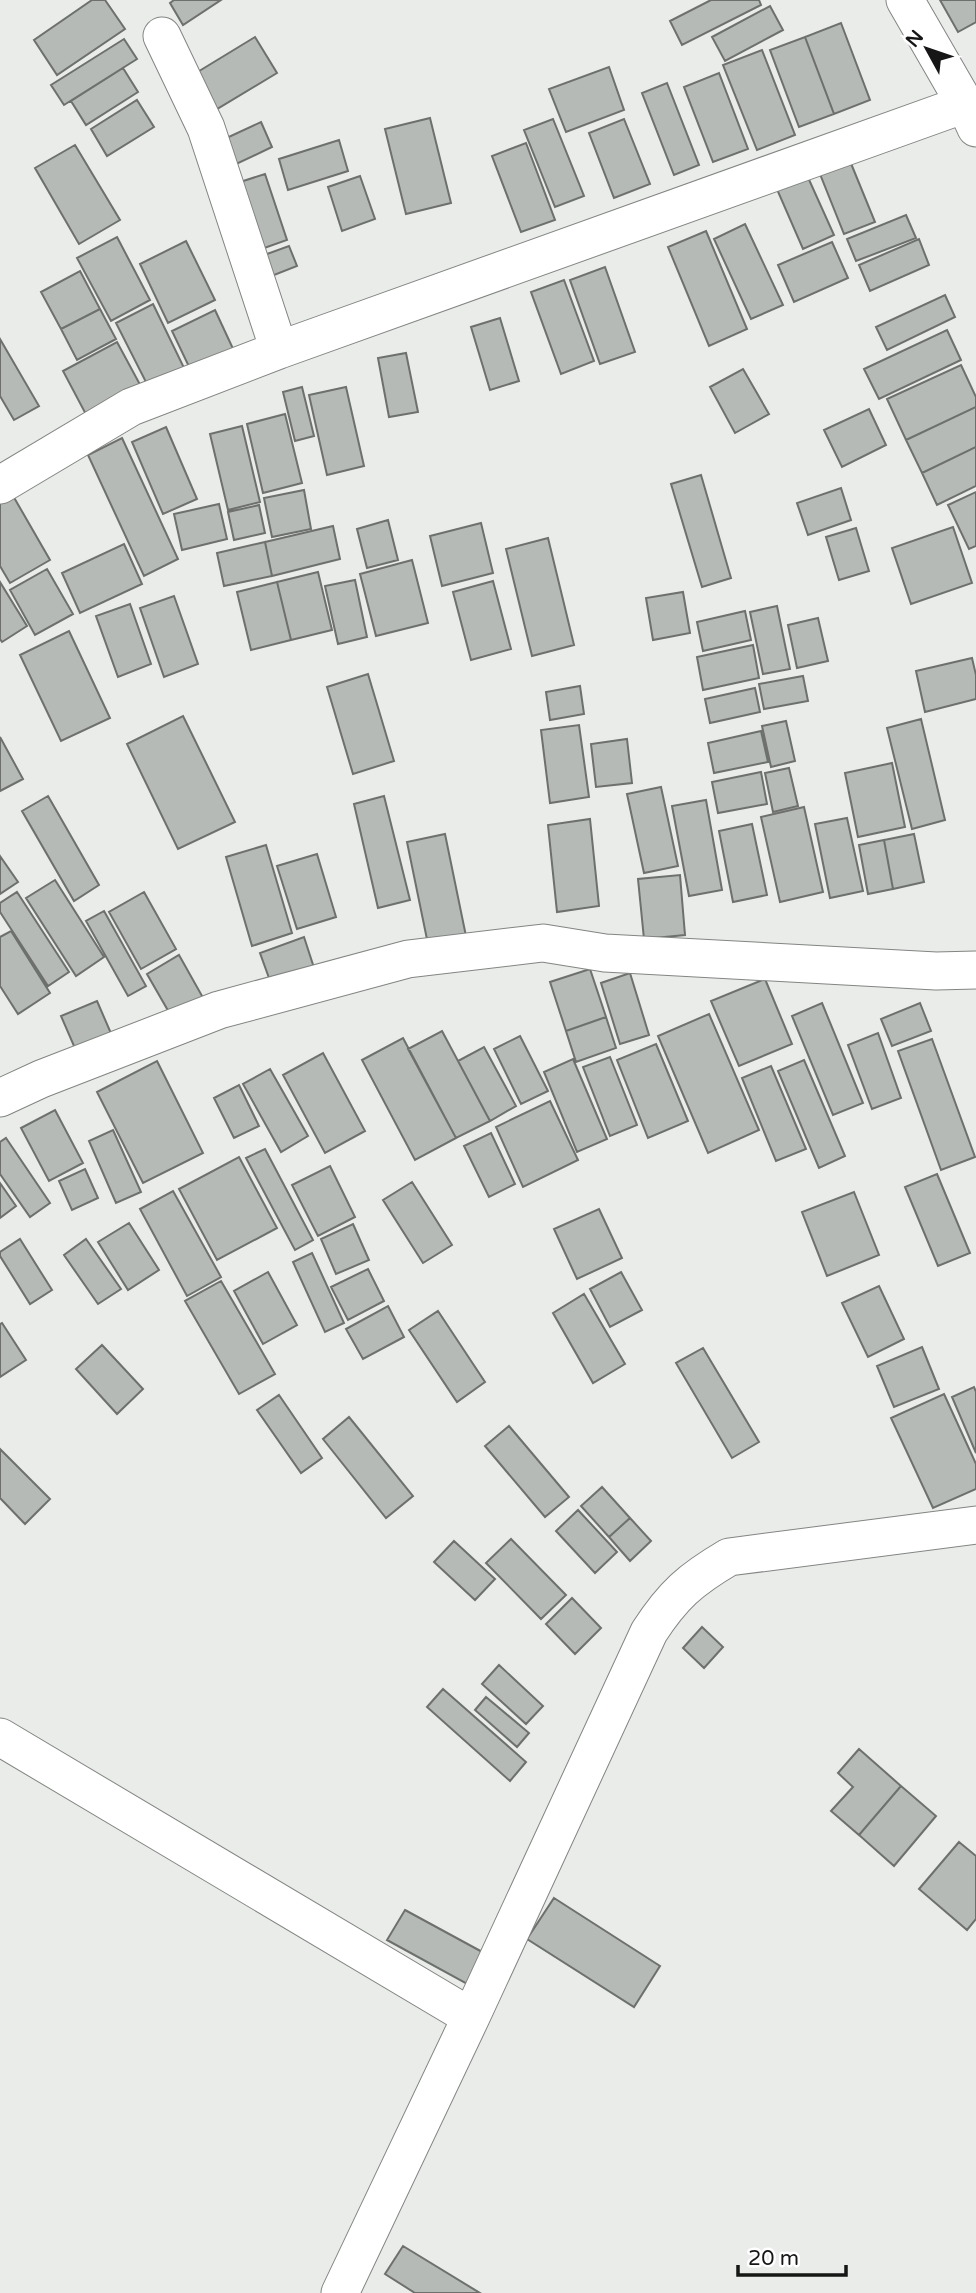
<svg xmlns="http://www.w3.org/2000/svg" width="976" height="2293" font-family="'Varela Round',sans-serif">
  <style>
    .building { fill: #b6bab6; stroke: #6d706d; stroke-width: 2 }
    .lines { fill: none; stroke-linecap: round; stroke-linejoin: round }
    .minor-casing { stroke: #828582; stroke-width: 39 }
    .minor { stroke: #fff; stroke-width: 37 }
  </style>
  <rect width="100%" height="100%" fill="#e9ece8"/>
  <!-- building -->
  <path class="building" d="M92 0H105L125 29 57 75 34 40Z
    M174 0H221L183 25 170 3Z
    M711 0H759L761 5 682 45 670 21Z
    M940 0H976V22L958 32Z
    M770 6 783 30 725 61 712 37Z
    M841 23 870 100 834 114 805 37Z
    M255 37 277 73 212 112 191 76Z
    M805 37 834 114 799 127 770 50Z
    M124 39 137 59 64 105 51 85Z
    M762 50 795 135 757 150 723 65Z
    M609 67 624 110 566 132 549 89Z
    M123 68 138 92 86 125 71 101Z
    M719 73 748 149 713 162 684 87Z
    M667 83 699 165 674 175 642 93Z
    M137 100 154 127 107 156 91 129Z
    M430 118 451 203 406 214 385 129Z
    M553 119 584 196 555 207 524 130Z
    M624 119 650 184 614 198 589 133Z
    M261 122 272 147 232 166 220 141Z
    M339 140 348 171 288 190 279 159Z
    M526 143 555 220 521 232 492 156Z
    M75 145 120 220 79 244 35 168Z
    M850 161 875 222 844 234 820 174Z
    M806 173 834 235 803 249 776 187Z
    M265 174 287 240 253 252 231 185Z
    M360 176 375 219 342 231 328 187Z
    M906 215 916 238 856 261 847 239Z
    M745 224 783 305 751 319 714 239Z
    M706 231 747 329 709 346 668 247Z
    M117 237 150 300 111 321 77 258Z
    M919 239 929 265 870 291 859 265Z
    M186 241 215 300 168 323 140 264Z
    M832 242 848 278 794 302 778 265Z
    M289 246 297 266 264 279 256 258Z
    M605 267 635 352 600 364 570 280Z
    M80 271 100 309 61 329 41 292Z
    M564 280 594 361 561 374 531 292Z
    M945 295 955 317 887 350 876 327Z
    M153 304 186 372 150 390 116 323Z
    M100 309 116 339 77 360 61 329Z
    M215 310 235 353 192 373 172 331Z
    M500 318 519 381 490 390 471 327Z
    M947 330 961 360 879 399 864 369Z
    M0 339 39 406 14 420 0 396Z
    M117 342 144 392 90 422 63 371Z
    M406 353 418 412 389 417 378 358Z
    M961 365 976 397V407L906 440 887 399Z
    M743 369 769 414 735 433 710 387Z
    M302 387 314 436 295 441 283 392Z
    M346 387 364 466 327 475 309 395Z
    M976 407V447L922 473 906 440Z
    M869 409 886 445 842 467 824 430Z
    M285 414 302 483 263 493 247 424Z
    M242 426 260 502 228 510 210 434Z
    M166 427 197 499 163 514 132 442Z
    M122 438 178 559 144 576 88 455Z
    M976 447V486L937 505 922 473Z
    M701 475 731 578 702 587 671 484Z
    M841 488 851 520 808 535 797 503Z
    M304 490 311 529 272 537 264 498Z
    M976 492V546L969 549 948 505Z
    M12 494 50 560 10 583 0 566V501Z
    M219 504 227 539 182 550 174 514Z
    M259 505 265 533 234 540 228 512Z
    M388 520 398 560 367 568 357 529Z
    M481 523 493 573 442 586 430 536Z
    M333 526 340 559 272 576 265 542Z
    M953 527 972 583 911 604 892 548Z
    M856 528 869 571 839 580 826 537Z
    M548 538 574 645 532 656 506 549Z
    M265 542 272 576 224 586 217 553Z
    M124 544 142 584 80 613 62 573Z
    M412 560 428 623 376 636 360 574Z
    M47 569 73 614 35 635 10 590Z
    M318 572 332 630 291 640 277 582Z
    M355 580 367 637 338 644 325 586Z
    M493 581 511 649 471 660 453 592Z
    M0 582 27 626 2 642 0 639Z
    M277 582 291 640 251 650 237 592Z
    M683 592 690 633 653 640 646 598Z
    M174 596 198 664 164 677 140 608Z
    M130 604 151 664 118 677 96 616Z
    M777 606 790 669 763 674 750 612Z
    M745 611 751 640 703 651 697 622Z
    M818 618 828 661 797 668 788 625Z
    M69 631 110 718 61 741 20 655Z
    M753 645 759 678 703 690 697 657Z
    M972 658 976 675V699L925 712 916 671Z
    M368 674 394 761 353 774 327 687Z
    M803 676 808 701 764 709 759 684Z
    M580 686 584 714 550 720 546 692Z
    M755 688 760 712 710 723 705 699Z
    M183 716 235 822 178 849 127 744Z
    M921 719 945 820 912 829 887 728Z
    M786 721 795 761 771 767 762 726Z
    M579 725 589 797 550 803 541 730Z
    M761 731 768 762 714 773 708 743Z
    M0 737 23 779 0 791Z
    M627 739 632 783 596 787 591 744Z
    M892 763 905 827 858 837 845 773Z
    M789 768 798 806 773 812 765 773Z
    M761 772 767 804 718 813 712 782Z
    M661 787 678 866 644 873 627 794Z
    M48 796 99 885 74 901 22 811Z
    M384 796 410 900 378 908 354 804Z
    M706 800 722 890 689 896 672 806Z
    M804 807 823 892 780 902 761 817Z
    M847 818 863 891 830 898 815 824Z
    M590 819 599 906 557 912 548 825Z
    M752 824 767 895 733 902 719 831Z
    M445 834 467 941 429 949 407 842Z
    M914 834 924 882 893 889 884 840Z
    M884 840 893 889 868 894 859 845Z
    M266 845 292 933 252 946 226 857Z
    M317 854 336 917 297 929 277 866Z
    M0 856 18 882 0 894Z
    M680 875 685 935 644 939 638 879Z
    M55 880 104 957 76 976 26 898Z
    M17 892 69 972 48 986 0 912V903Z
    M144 892 176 949 141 969 109 912Z
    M104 911 146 986 128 996 86 921Z
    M11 931 50 993 18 1014 0 986V937Z
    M304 937 316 974 273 989 260 953Z
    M179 955 206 1003 174 1021 147 974Z
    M590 969 606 1017 566 1031 550 982Z
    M630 973 649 1035 620 1044 601 983Z
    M765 979 792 1044 739 1066 711 1001Z
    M97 1001 113 1038 77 1053 61 1016Z
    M822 1003 863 1103 833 1115 792 1016Z
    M920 1003 931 1031 892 1046 881 1019Z
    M709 1014 759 1130 708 1153 658 1036Z
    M606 1017 616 1048 576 1062 566 1031Z
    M442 1031 490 1121 456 1138 408 1049Z
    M878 1033 901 1098 872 1109 848 1045Z
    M520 1036 548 1091 521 1104 494 1049Z
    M403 1038 456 1138 415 1160 362 1060Z
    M932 1039 975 1157 941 1170 898 1051Z
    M656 1044 688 1121 648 1138 617 1060Z
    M484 1047 516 1106 490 1121 458 1061Z
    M323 1053 365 1131 325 1153 283 1075Z
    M610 1057 637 1125 610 1136 583 1067Z
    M573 1059 607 1139 577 1152 544 1072Z
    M804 1060 845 1156 819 1168 778 1071Z
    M157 1061 203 1153 143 1183 97 1092Z
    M771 1066 806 1149 776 1161 742 1078Z
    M270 1069 308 1136 281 1152 243 1084Z
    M239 1085 259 1126 234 1138 214 1098Z
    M550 1101 578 1160 523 1187 496 1127Z
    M55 1110 83 1163 49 1181 21 1128Z
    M113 1130 141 1192 116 1203 89 1141Z
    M491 1133 515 1184 489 1197 464 1146Z
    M6 1138 50 1203 30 1217 0 1174V1142Z
    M265 1149 313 1240 295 1250 246 1158Z
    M239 1157 277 1228 217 1260 179 1189Z
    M330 1166 355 1217 318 1236 292 1185Z
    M85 1169 98 1198 72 1210 59 1181Z
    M937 1174 970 1253 938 1266 905 1187Z
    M412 1182 452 1245 423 1263 383 1200Z
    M0 1183 16 1206 0 1218Z
    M173 1191 221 1277 187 1296 140 1209Z
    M854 1192 879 1255 827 1276 802 1212Z
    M599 1209 622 1258 577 1279 554 1229Z
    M129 1223 159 1270 128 1290 98 1242Z
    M353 1224 369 1260 336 1274 321 1239Z
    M20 1239 52 1290 30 1304 0 1256V1252Z
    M86 1239 121 1289 98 1304 64 1255Z
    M312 1253 344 1323 325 1332 293 1262Z
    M368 1269 384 1301 348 1320 331 1287Z
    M268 1272 297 1325 263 1344 234 1291Z
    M621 1272 642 1310 610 1327 590 1289Z
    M221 1281 275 1374 239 1394 185 1301Z
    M879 1286 904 1339 868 1357 842 1303Z
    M584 1294 625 1364 593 1383 553 1313Z
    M388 1306 404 1337 363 1359 346 1329Z
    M438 1311 485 1382 457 1402 409 1330Z
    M2 1323 26 1360 0 1377V1324Z
    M102 1345 143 1389 117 1414 76 1369Z
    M922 1347 939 1389 894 1407 877 1366Z
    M703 1348 759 1442 732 1458 676 1363Z
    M974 1387 976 1392V1453L952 1397Z
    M944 1394 976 1464V1489L933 1508 891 1418Z
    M279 1395 322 1458 301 1473 257 1410Z
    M349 1417 413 1496 386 1518 323 1439Z
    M509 1426 569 1497 545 1517 485 1446Z
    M0 1449 50 1499 25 1524 0 1498Z
    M602 1487 630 1518 609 1537 581 1506Z
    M578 1510 617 1552 595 1573 556 1531Z
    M630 1518 651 1541 630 1561 609 1537Z
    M511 1539 566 1595 541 1619 486 1563Z
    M454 1541 495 1579 475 1600 434 1562Z
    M572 1598 601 1628 575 1654 546 1624Z
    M702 1627 723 1647 704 1668 683 1648Z
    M499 1665 543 1706 526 1724 482 1684Z
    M443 1689 526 1762 510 1781 427 1707Z
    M486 1697 529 1733 517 1747 475 1710Z
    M859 1749 901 1786 859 1835 831 1811 853 1787 838 1773Z
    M901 1786 936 1816 894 1866 859 1835Z
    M959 1842 976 1856V1919L967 1930 919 1889Z
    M554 1898 660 1966 634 2007 527 1939Z
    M405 1910 486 1954 469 1985 387 1940Z
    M403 2246 480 2293H415L385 2274Z"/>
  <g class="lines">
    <!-- minor casing -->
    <g class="minor-casing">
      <path id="minor" d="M905 0 965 104 976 128
        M162 36 206 128 279 350
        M0 485 131 407 279 350 965 104
        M0 1098 41 1079 219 1010 408 959 543 943 605 953 936 971 976 970
        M0 1737 471 2017
        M340 2293 471 2017 649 1632C673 1595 690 1580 729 1557L976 1525"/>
    </g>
    <!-- minor -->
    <use href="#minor" class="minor"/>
  </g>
  <!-- north arrow -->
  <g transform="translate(927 49) rotate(310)" stroke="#ffffff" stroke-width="5" paint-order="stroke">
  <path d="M0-5L12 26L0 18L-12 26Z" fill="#151615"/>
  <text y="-10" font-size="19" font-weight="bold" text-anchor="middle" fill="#151615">N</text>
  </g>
  <!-- scale -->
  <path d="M738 2265v10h108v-10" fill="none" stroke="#151615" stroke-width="3.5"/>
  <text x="748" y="2265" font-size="21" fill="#151615" stroke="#ffffff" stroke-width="5" paint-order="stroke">20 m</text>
</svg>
